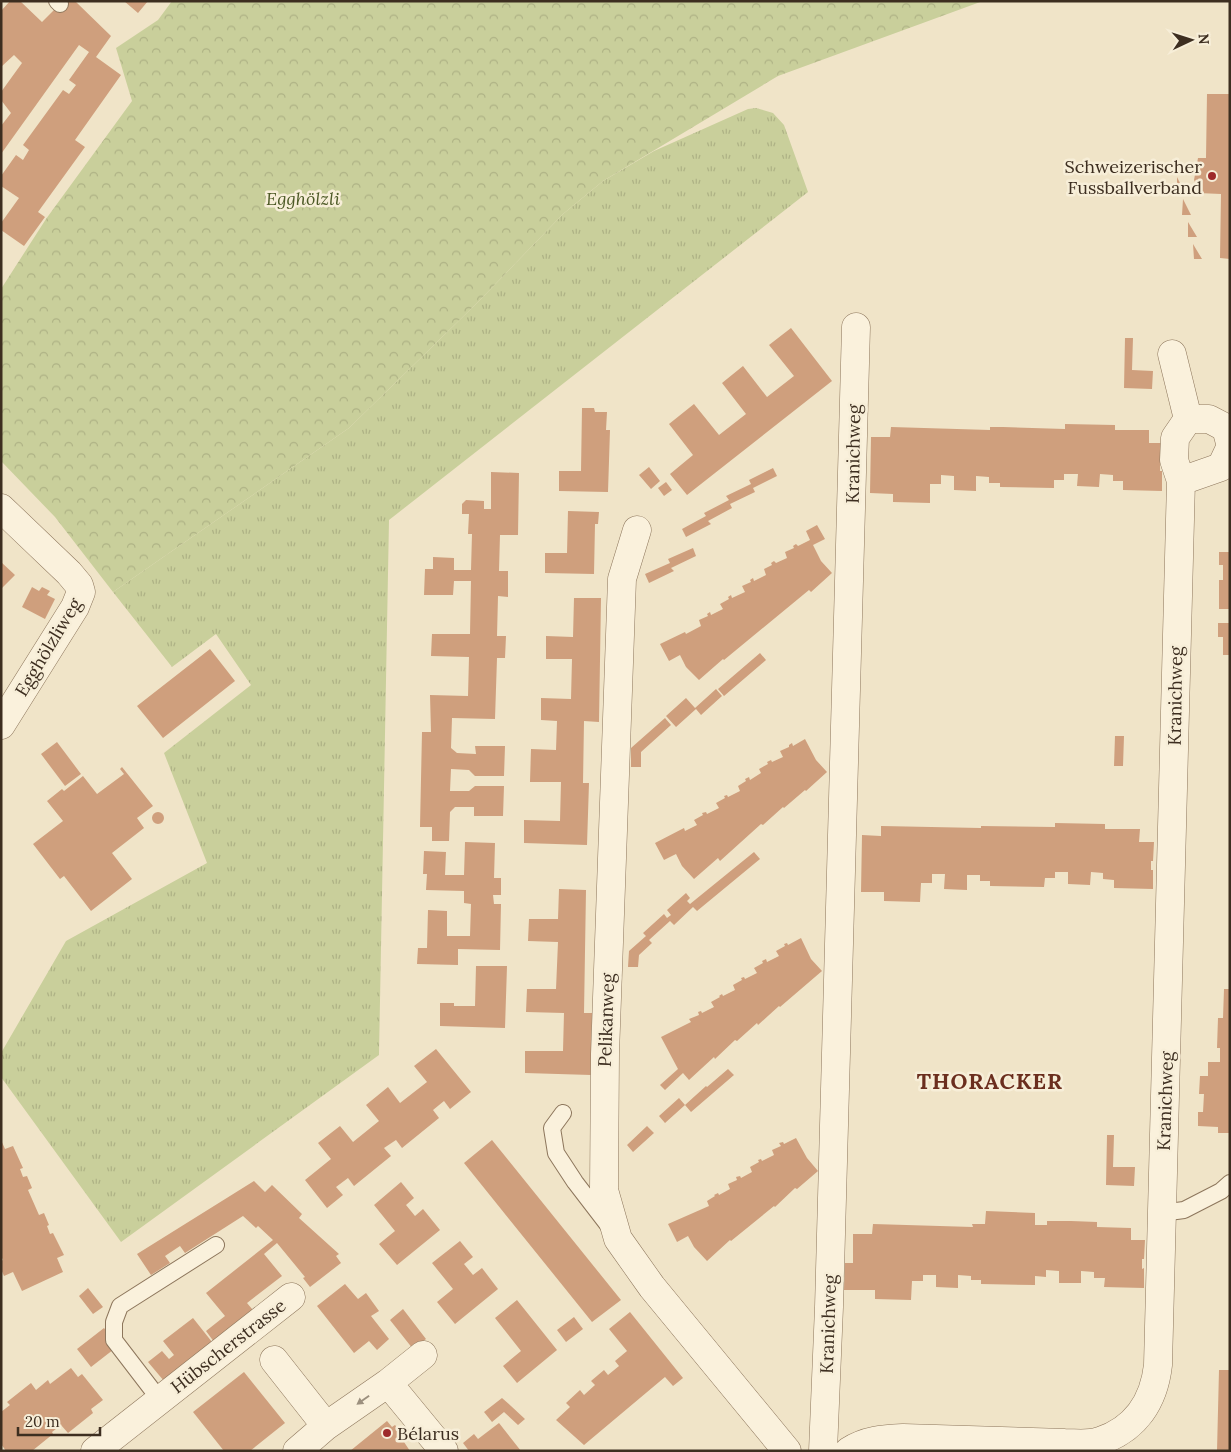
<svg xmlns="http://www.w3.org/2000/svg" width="1231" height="1452" font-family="Lora,serif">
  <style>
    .grass { fill: url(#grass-tufts) }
    .forest { fill: url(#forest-crowns) }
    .building { fill: #cf9f7d }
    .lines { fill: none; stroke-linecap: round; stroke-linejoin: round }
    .lane-casing { stroke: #8d765c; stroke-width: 18 }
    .street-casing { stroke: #8d765c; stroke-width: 29 }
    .lane { stroke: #faf1dc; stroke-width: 16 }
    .street { stroke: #faf1dc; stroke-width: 28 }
    .oneway { fill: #9c907e }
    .poi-dot { fill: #9e2a2b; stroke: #f7eed8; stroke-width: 2 }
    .labels { text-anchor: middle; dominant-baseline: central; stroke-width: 5; stroke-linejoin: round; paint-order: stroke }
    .poi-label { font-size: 18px; fill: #3d2e20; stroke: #f7eed8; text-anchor: end }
    .park-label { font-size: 18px; font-style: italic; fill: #4d5a26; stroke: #f7eed8 }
    .street-label { font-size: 18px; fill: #3d2e20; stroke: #f7eed8 }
    .district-label { font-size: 22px; font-weight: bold; letter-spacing: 1px; fill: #6b2e1e; stroke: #f7eed8 }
  </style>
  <defs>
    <pattern id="grass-tufts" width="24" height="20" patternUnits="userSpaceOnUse" patternTransform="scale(1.25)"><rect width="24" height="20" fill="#c9cf9b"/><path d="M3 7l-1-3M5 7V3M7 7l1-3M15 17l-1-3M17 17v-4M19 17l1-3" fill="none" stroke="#aeb285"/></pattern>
    <pattern id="forest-crowns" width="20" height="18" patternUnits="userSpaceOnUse" patternTransform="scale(1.25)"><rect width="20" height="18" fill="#c9cf9b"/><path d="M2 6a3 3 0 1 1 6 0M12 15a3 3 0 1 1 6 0" fill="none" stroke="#aeb285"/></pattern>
  </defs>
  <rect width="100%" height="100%" fill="#f0e4c8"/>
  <!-- grass -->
  <path class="grass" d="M756 108 773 113 784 125 808 192 389 520 379 1055 121 1242 1 1077V1053L66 941 207 863 164 753 251 685 216 634 172 667 113 592 349 428 479 301 563 214 603 181 654 151 748 109Z"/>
  <!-- forest -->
  <path class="forest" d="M172 1H983L778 76 603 181 563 214 479 301 349 428 113 592 55 517 1 461V289L46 219 132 101 116 48 158 20Z"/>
  <!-- building -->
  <path class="building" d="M10 1H20L42 22 63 1H75L111 36 96 57 121 75 75 140 85 147 38 212 45 217 24 246 1 230V223L19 198 1 186V176L16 155 23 160 29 150 23 145 63 90 69 94 76 85 69 80 89 52 79 45 1 154V126L11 113 1 100V92L22 63 14 55 1 67V11Z
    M124 1H148L138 13Z
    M1207 94H1230V259L1220 258 1221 194 1198 193V188L1194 180 1198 158H1206Z
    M1177 177 1185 193H1177Z
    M1183 199 1191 215H1182Z
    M1188 222 1197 237H1188Z
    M1193 244 1202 259H1194Z
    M791 328 832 381 687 495 670 474 693 455 669 424 694 404 719 435 746 414 722 383 743 366 767 397 794 376 769 345Z
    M1125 338H1133L1132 370 1153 371 1152 389 1124 388Z
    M582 408H594L595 412H607L606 430H610L608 492 559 491V471H581Z
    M1065 424 1115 425V430H1149V443H1163V462H1160V471H1162V491L1123 490V481H1113V475L1100 474 1099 487 1077 486 1078 474H1064V480H1054V488L1000 487V483H989V477L976 476V491L954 490V476L941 475V484H930V503L893 502V494L870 493 871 437H890L891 427 990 430V427H1003L1065 429Z
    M649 467 660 481 651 489 639 475Z
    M773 468 777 476 753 488 755 492 730 504 732 508 708 521 711 524 686 537 682 529 706 516 704 513 729 500 726 496 751 484 749 480Z
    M491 472 519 473 518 535H500L499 571H508V597L498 596 497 636H506L505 658H497L495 719 452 718 451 748 457 753 476 754 475 746H505L504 776H475L469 770 451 769 450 791H469L475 786H504L503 816H474V807H455L450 812 449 841H432V827H420L422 732H431L430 695 468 696 469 657 431 656 432 634H470L471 581H454L453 595H424L425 569H433V557L454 558V570H471L472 534H468L469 514H462V504L466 500 484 501V509H491Z
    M666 482 672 490 664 496 658 488Z
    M568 511 599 512 598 524H595L594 574 545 573V553H567Z
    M817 525 825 539 813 545 821 561 832 573 811 592 809 590 724 660 723 659 699 680 686 667 680 655 669 661 660 644 685 632 686 634 701 626 699 620 708 616 707 614 710 612 711 615 723 609 720 604 729 599 728 597 731 595 732 598 745 592 742 586 751 582 750 580 753 578 754 581 766 575 764 569 772 565 771 563 774 561 776 563 787 558 785 552 794 548 793 546 796 544 798 546 810 540 806 531Z
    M693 548 696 556 671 568 674 571 649 583 645 574 670 563 668 559Z
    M1219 552H1230V609H1219V580H1223V565H1219Z
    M1 562 15 575 1 589Z
    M32 587 39 591 42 587 50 591 47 595 55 599 45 619 22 607Z
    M574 598H601L599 722 584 721 583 783H589L587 845 524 843V820L560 821 561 782H530L531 749 556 750 557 721 541 720V698L571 699 572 659H546V636L573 637Z
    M1218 623H1230V655H1223V637H1218Z
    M210 649 235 681 163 738 137 706Z
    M760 653 766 660 724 696 718 689Z
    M716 689 722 696 701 715 696 709 676 727 666 716 686 698 695 708Z
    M665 718 671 725 641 752V767H631V748Z
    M1115 736H1124L1123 766H1114Z
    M805 739 816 760 827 772 806 791 805 790 784 808 783 807 763 825 761 824 720 861 718 858 694 879 682 866 676 854 664 860 655 843 684 828 685 831 697 825 694 820 703 815 702 813 706 812 707 814 719 808 716 803 725 798 724 796 727 795 728 797 740 791 738 786 746 781 745 779 749 777 750 780 761 773 759 769 768 764 767 762 771 760 772 762 783 757 780 751 789 747V745L792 743 793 746Z
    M57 742 81 774 65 786 41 754Z
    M122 767 153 806 137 818 144 828 112 853 132 879 91 911 64 876 60 879 33 844 63 821 47 801 62 789 64 791 83 776 97 794 124 774 120 769Z
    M152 818a6 6 0 1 1 12 0a6 6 0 1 1-12 0Z
    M1055 823 1105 824V829H1140L1139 842H1154L1153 861H1151V870H1153V889L1114 888V880L1103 879V873L1091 872 1090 885 1068 884V872H1055V878H1045L1044 887 990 886V881H980V875H967V890L944 889 945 874H932V883H921L920 902 884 901V892H861L862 835 881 836V826L981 828V826L1055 827Z
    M465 842 495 843 494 878H501V895H493L494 904H501L500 950 458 949V965L417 964 418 948H427L428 910 447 911V936H470L471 904 464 903V891L426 890 427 874H423L424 851 446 852 445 875H464Z
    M754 852 760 859 697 911 693 907 674 925 670 921 649 940 652 943 639 955 638 967H628L629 951 646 936 643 933 664 914 667 918 671 915 667 910 686 893 690 898 687 901 690 904Z
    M559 889 586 890 584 1013H592L591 1075 525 1073V1051H563L564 1013 526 1012 527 989H556L558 942 528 941 529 919H558Z
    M801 938 811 959 822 971 780 1007 779 1006 758 1025 757 1023 737 1041 735 1040 715 1059 714 1057 689 1080 683 1073 665 1090 660 1085 678 1069 661 1037 691 1022 689 1019 699 1015 698 1012 701 1011 702 1013 714 1007 711 1002 720 997 719 996 722 994 723 996 735 990 733 985 742 980 741 978 744 977 745 979 757 973 754 968 763 963 762 961 766 959 767 962 779 956 776 951 785 946 784 944 787 943 788 945Z
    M476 966H507L505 1028 440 1026V1003H454V1006H475Z
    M1224 989H1230V1133H1218V1127L1198 1126V1112H1203L1204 1094H1199L1200 1076H1208V1062H1220V1048H1217L1218 1018H1223Z
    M436 1049 471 1092 450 1109 444 1101 433 1110 439 1118 402 1148 396 1140 384 1148 391 1156 354 1186 348 1178 336 1187 343 1195 327 1208 305 1180 331 1159 318 1143 340 1126 353 1142 379 1121 366 1105 388 1087 400 1103 427 1082 414 1066Z
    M728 1069 734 1075 691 1112 685 1105 706 1086 707 1087Z
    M679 1098 685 1105 665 1123 659 1116Z
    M647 1126 654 1133 633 1152 627 1145Z
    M1107 1135H1114L1113 1167H1135L1134 1186 1106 1185Z
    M796 1138 807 1158 818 1171 797 1189 795 1188 775 1207 774 1206 731 1241 730 1240 707 1261 694 1247 688 1236 677 1242 668 1224 709 1206 707 1201 715 1196 714 1195 718 1193 719 1195 730 1189 728 1184 737 1180 736 1177 740 1176 741 1178 752 1172 750 1167 759 1162 758 1160 761 1159 762 1161 774 1155 772 1150 781 1146 779 1143 783 1142 784 1144Z
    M1 1140 5 1149 13 1146 23 1168 20 1169 23 1177 27 1176 32 1188 28 1190 39 1215 44 1213 49 1225 47 1226 50 1234 53 1233 64 1255 57 1258 63 1272 22 1291 13 1272 4 1276 1 1269V1261L3 1260 1 1256Z
    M492 1140 621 1300 592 1322 464 1163Z
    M254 1181 265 1192 272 1185 302 1214 299 1218 339 1254 336 1256 341 1263 310 1287 303 1278 305 1277 277 1243 264 1254 282 1276 247 1303 257 1315 217 1346 206 1331 225 1316 206 1293 273 1240 258 1226 256 1228 243 1216 185 1253 180 1246 165 1256 170 1263 151 1275 137 1254Z
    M401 1182 414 1198 406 1205 415 1216 423 1209 440 1230 397 1265 379 1244 395 1231 374 1205Z
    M986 1211 1035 1213V1225H1047V1221H1071L1097 1222V1227L1131 1228V1240H1145L1144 1259H1142V1269L1144 1268V1288L1104 1287 1105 1278H1094V1272L1081 1271V1283H1059V1271L1046 1270V1277L1035 1276V1285L981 1284V1280H971V1276L958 1275V1288L936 1287V1275H923V1281H912L911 1300 875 1299V1290H844L845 1263H853V1234H872L873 1224 973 1227 972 1224H985Z
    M460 1241 473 1257 464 1264 473 1275 482 1268 498 1289 455 1324 437 1302 453 1289 432 1263Z
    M345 1284 358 1299 366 1293 379 1311 371 1316 389 1339 377 1350 369 1341 354 1353 317 1306Z
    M88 1288 103 1307 93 1314 79 1296Z
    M517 1300 557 1350 517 1383 503 1366 521 1351 495 1318Z
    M403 1309 426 1339 413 1349 390 1320Z
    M630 1312 683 1378 673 1386 665 1377 584 1445 556 1420 570 1407 566 1403 580 1390 584 1395 595 1385 591 1381 604 1370 608 1375 619 1366 615 1361 627 1351 609 1329Z
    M574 1317 583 1329 566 1342 557 1330Z
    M193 1318 216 1347 164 1381 148 1362 162 1351 169 1359 174 1355 163 1341Z
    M104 1328 118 1346 91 1367 77 1349Z
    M71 1368 78 1377 82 1374 103 1400 91 1409 93 1413 68 1433 61 1425 52 1432 53 1434 32 1451H6L1 1444V1412L10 1405 7 1402 31 1383 36 1390 48 1380 50 1384Z
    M1219 1370H1230V1451H1217Z
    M244 1372 285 1423 250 1451H224L193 1412Z
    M502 1398 511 1406 525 1419 518 1425 504 1412 492 1422 484 1412Z
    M387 1421 392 1427 395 1425 407 1439 404 1442 410 1451H350Z
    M499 1423 521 1451H469L463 1443 474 1434 478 1439Z"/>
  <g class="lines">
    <!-- lane casing -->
    <g class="lane-casing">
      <path id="lane" d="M57 1 60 4
        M563 1113 552 1128 556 1153 575 1182 608 1225
        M1161 1213 1184 1210 1221 1191 1230 1183
        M160 1400 114 1340V1322L120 1306 216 1245"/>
    </g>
    <!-- street casing -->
    <g class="street-casing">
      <path id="street" d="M1172 354 1188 419
        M1181 481 1221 467 1230 448
        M1 508 69 573 79 585 81 592 75 607 1 725
        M637 530 622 579 605 1054 604 1190 618 1239 652 1287 787 1451
        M274 1360 326 1426
        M388 1383 423 1355
        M95 1451 291 1297
        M297 1451 326 1426 388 1383 444 1451
        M823 1451 829 1307 856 327
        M849 1451C866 1440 883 1439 903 1438L1065 1443C1076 1443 1089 1445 1100 1441 1136 1429 1154 1401 1158 1365L1181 481 1174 460 1175 438 1188 419H1209L1226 428 1230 443"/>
    </g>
    <!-- lane -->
    <use href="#lane" class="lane"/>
    <!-- street -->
    <use href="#street" class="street"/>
  </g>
  <!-- one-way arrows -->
  <defs><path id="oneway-solid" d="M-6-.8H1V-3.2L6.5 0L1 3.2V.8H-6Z" transform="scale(1.25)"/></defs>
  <use class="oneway" href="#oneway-solid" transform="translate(363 1400) rotate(145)"/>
  <!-- markers -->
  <g class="poi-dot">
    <circle cx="1212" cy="176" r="5"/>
    <circle cx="387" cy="1433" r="5"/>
  </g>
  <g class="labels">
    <!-- poi labels -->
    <g class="poi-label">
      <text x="1202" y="166">Schweizerischer<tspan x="1202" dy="21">Fussballverband</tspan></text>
      <text x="397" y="1433" text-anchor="start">Bélarus</text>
    </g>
    <!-- park labels -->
    <g class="park-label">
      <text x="303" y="198">Egghölzli</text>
    </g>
    <!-- street labels -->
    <g class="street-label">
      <text transform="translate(853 454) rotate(-89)">Kranichweg</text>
      <text transform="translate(48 647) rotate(-59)">Egghölzliweg</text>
      <text transform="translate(1175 696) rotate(-89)">Kranichweg</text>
      <text transform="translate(606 1020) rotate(-88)">Pelikanweg</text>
      <text transform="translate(1165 1101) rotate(-88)">Kranichweg</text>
      <text transform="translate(828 1324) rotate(-88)">Kranichweg</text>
      <text transform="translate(228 1346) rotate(-38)">Hübscherstrasse</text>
    </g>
    <!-- district labels -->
    <g class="district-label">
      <text x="990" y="1081">THORACKER</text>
    </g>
  </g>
  <!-- border -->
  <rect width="1231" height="1452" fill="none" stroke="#3d2e20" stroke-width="5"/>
  <!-- north arrow -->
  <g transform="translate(1191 40) rotate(86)" stroke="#f7eed8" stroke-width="4" paint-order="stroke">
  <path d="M0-4L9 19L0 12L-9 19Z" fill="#3d2e20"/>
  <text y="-8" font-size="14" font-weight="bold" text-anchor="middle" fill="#3d2e20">N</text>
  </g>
  <!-- scale -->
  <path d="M18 1427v8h82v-8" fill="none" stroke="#3d2e20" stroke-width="2.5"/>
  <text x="25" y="1427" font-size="15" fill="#3d2e20" stroke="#f7eed8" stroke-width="4" paint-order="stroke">20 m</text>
</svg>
